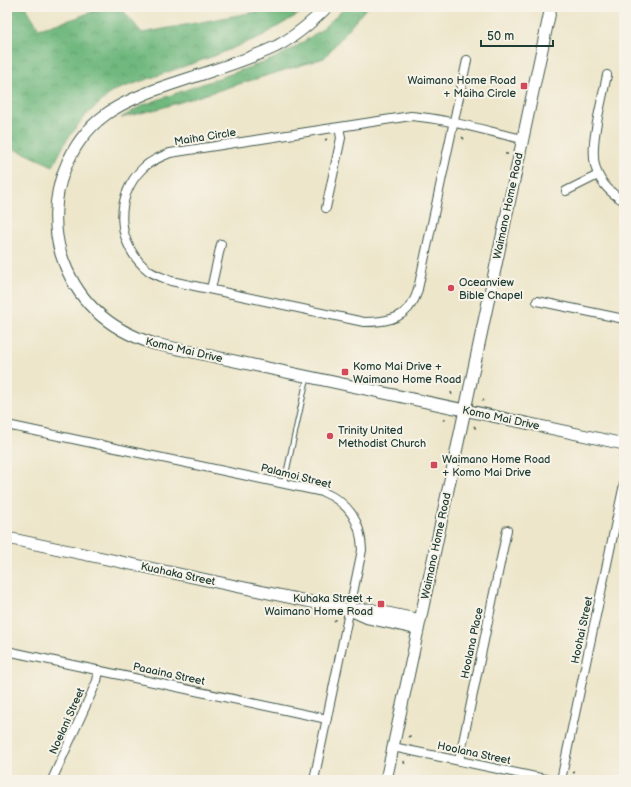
<svg xmlns="http://www.w3.org/2000/svg" width="631" height="787" font-family="'Balsamiq Sans',sans-serif">
  <style>
    .forest { fill: url(#forest-crowns); stroke: #487a59 }
    .lines { fill: none; stroke-linecap: round; stroke-linejoin: round }
    .lane-casing { stroke: #3e564a; stroke-width: 6 }
    .street-casing { stroke: #3e564a; stroke-width: 10 }
    .secondary-casing { stroke: #3e564a; stroke-width: 13 }
    .path { stroke: #3e564a; stroke-width: 1.5; stroke-dasharray: 3 3; stroke-linecap: butt }
    .lane { stroke: #fff; stroke-width: 4 }
    .street { stroke: #fff; stroke-width: 8 }
    .secondary { stroke: #fff; stroke-width: 11 }
    .poi-dot { fill: #d1495b; stroke: #f7f3e8; stroke-width: 1.5 }
    .labels { text-anchor: middle; dominant-baseline: central; stroke-width: 4; stroke-linejoin: round; paint-order: stroke }
    .poi-label { font-size: 11px; fill: #1f3d34; stroke: #f7f3e8; text-anchor: start }
    .street-label { font-size: 11px; fill: #1f3d34; stroke: #f7f3e8 }
  </style>
  <defs>
    <pattern id="forest-crowns" width="20" height="18" patternUnits="userSpaceOnUse"><rect width="20" height="18" fill="#70b87e"/><path d="M2 6a3 3 0 1 1 6 0M12 15a3 3 0 1 1 6 0" fill="none" stroke="#5b9768"/></pattern>
  </defs>
  <rect width="100%" height="100%" fill="#f7f3e8"/>
  <filter id="ink" filterUnits="userSpaceOnUse"><feTurbulence type="fractalNoise" baseFrequency=".025" numOctaves="2"/><feDisplacementMap in="SourceGraphic" scale="8" xChannelSelector="R" yChannelSelector="G"/><feConvolveMatrix kernelMatrix="1 2 1 2 8 2 1 2 1" color-interpolation-filters="sRGB"/></filter>
  <filter id="wash" filterUnits="userSpaceOnUse"><feTurbulence type="fractalNoise" baseFrequency=".012" numOctaves="4" result="noise"/><feDisplacementMap in="SourceGraphic" scale="16" xChannelSelector="R" yChannelSelector="G"/><feGaussianBlur stdDeviation="0.9" result="paint"/><feColorMatrix in="noise" values="0 0 0 0 0 0 0 0 0 0 0 0 0 0 0 0 0 1.4 0 .05"/><feComposite in="paint" operator="in"/></filter>
  <g filter="url(#wash)">
    <rect width="100%" height="100%" fill="#ede6ca"/>
    <!-- forest -->
    <path class="forest" d="M7 7H26L39 29 76 18 103 7H120L142 33 255 12 266 7H306L302 12 262 36 214 56 113 91 84 117 66 141 53 166 27 154 7 147Z
      M346 7H367L324 58 161 108 121 118 143 105 273 59 294 48 321 30Z"/>
  </g>
  <g filter="url(#ink)">
    <g class="lines">
      <!-- lane casing -->
      <g class="lane-casing">
        <path id="lane" d="M284 483 307 378"/>
      </g>
      <!-- street casing -->
      <g class="street-casing">
        <path id="street" d="M467 60 418 289C417 293 415 299 412 303 403 320 382 322 364 322L171 281C164 278 155 275 149 271 116 246 113 197 143 168 150 161 160 157 170 153L411 116C449 119 486 131 522 139
          M607 75C604 89 601 103 598 117 591 153 588 180 624 201
          M566 191 598 175
          M326 208 341 138 339 127
          M211 289 221 244
          M537 301 624 319
          M7 425 323 492C349 503 361 521 362 550L314 780
          M7 651 327 719
          M393 747 550 780
          M459 761 507 530
          M52 780 97 681 99 670
          M561 780 624 484"/>
      </g>
      <!-- secondary casing -->
      <g class="secondary-casing">
        <path id="secondary" d="M327 7C312 22 296 36 277 46 244 62 207 72 172 84 121 101 84 118 64 171 54 197 53 228 61 254 76 301 109 330 155 344L624 444
          M7 538 350 610 368 618 418 629
          M352 610 369 609 420 620
          M386 780 551 7"/>
      </g>
      <!-- path -->
      <path class="path" d="M462 137 465 140
        M325 140 327 139
        M505 154H508
        M451 392 452 395
        M482 401 484 400
        M443 421 446 419
        M474 426 476 429
        M622 431 624 432
        M618 457H621
        M334 621 337 619
        M408 737 412 735
        M448 745 451 747
        M471 751H474
        M404 761 405 766
        M573 773 575 772"/>
      <!-- lane -->
      <use href="#lane" class="lane"/>
      <!-- street -->
      <use href="#street" class="street"/>
      <!-- secondary -->
      <use href="#secondary" class="secondary"/>
    </g>
  </g>
  <!-- markers -->
  <g class="poi-dot">
    <rect x="520" y="82" width="8" height="8" rx="2"/>
    <circle cx="451" cy="288" r="4"/>
    <rect x="341" y="368" width="8" height="8" rx="2"/>
    <circle cx="330" cy="436" r="4"/>
    <rect x="430" y="461" width="8" height="8" rx="2"/>
    <rect x="377" y="600" width="8" height="8" rx="2"/>
  </g>
  <g class="labels">
    <!-- poi labels -->
    <g class="poi-label">
      <text x="516" y="80" text-anchor="end">Waimano Home Road<tspan x="516" dy="13">+ Maiha Circle</tspan></text>
      <text x="459" y="282">Oceanview<tspan x="459" dy="13">Bible Chapel</tspan></text>
      <text x="353" y="366">Komo Mai Drive +<tspan x="353" dy="13">Waimano Home Road</tspan></text>
      <text x="338" y="430">Trinity United<tspan x="338" dy="13">Methodist Church</tspan></text>
      <text x="442" y="459">Waimano Home Road<tspan x="442" dy="13">+ Komo Mai Drive</tspan></text>
      <text x="373" y="598" text-anchor="end">Kuhaka Street +<tspan x="373" dy="13">Waimano Home Road</tspan></text>
    </g>
    <!-- street labels -->
    <g class="street-label">
      <text transform="translate(205 137) rotate(-9)">Maiha Circle</text>
      <text transform="translate(508 206) rotate(-78)">Waimano Home Road</text>
      <text transform="translate(184 350) rotate(13)">Komo Mai Drive</text>
      <text transform="translate(501 418) rotate(12)">Komo Mai Drive</text>
      <text transform="translate(296 476) rotate(14)">Palamoi Street</text>
      <text transform="translate(436 546) rotate(-78)">Waimano Home Road</text>
      <text transform="translate(178 574) rotate(12)">Kuahaka Street</text>
      <text transform="translate(582 630) rotate(-78)">Hoohai Street</text>
      <text transform="translate(472 643) rotate(-78)">Hoolana Place</text>
      <text transform="translate(169 674) rotate(12)">Paaaina Street</text>
      <text transform="translate(67 721) rotate(-66)">Noelani Street</text>
      <text transform="translate(474 753) rotate(12)">Hoolana Street</text>
    </g>
  </g>
  <!-- margin -->
  <rect width="631" height="787" fill="none" stroke="#f7f3e8" stroke-width="24"/>
  <!-- scale -->
  <path d="M481 40v6h72v-6" fill="none" stroke="#1f3d34" stroke-width="2"/>
  <text x="487" y="40" font-size="12" fill="#1f3d34" stroke="#f7f3e8" stroke-width="3" paint-order="stroke">50 m</text>
</svg>
